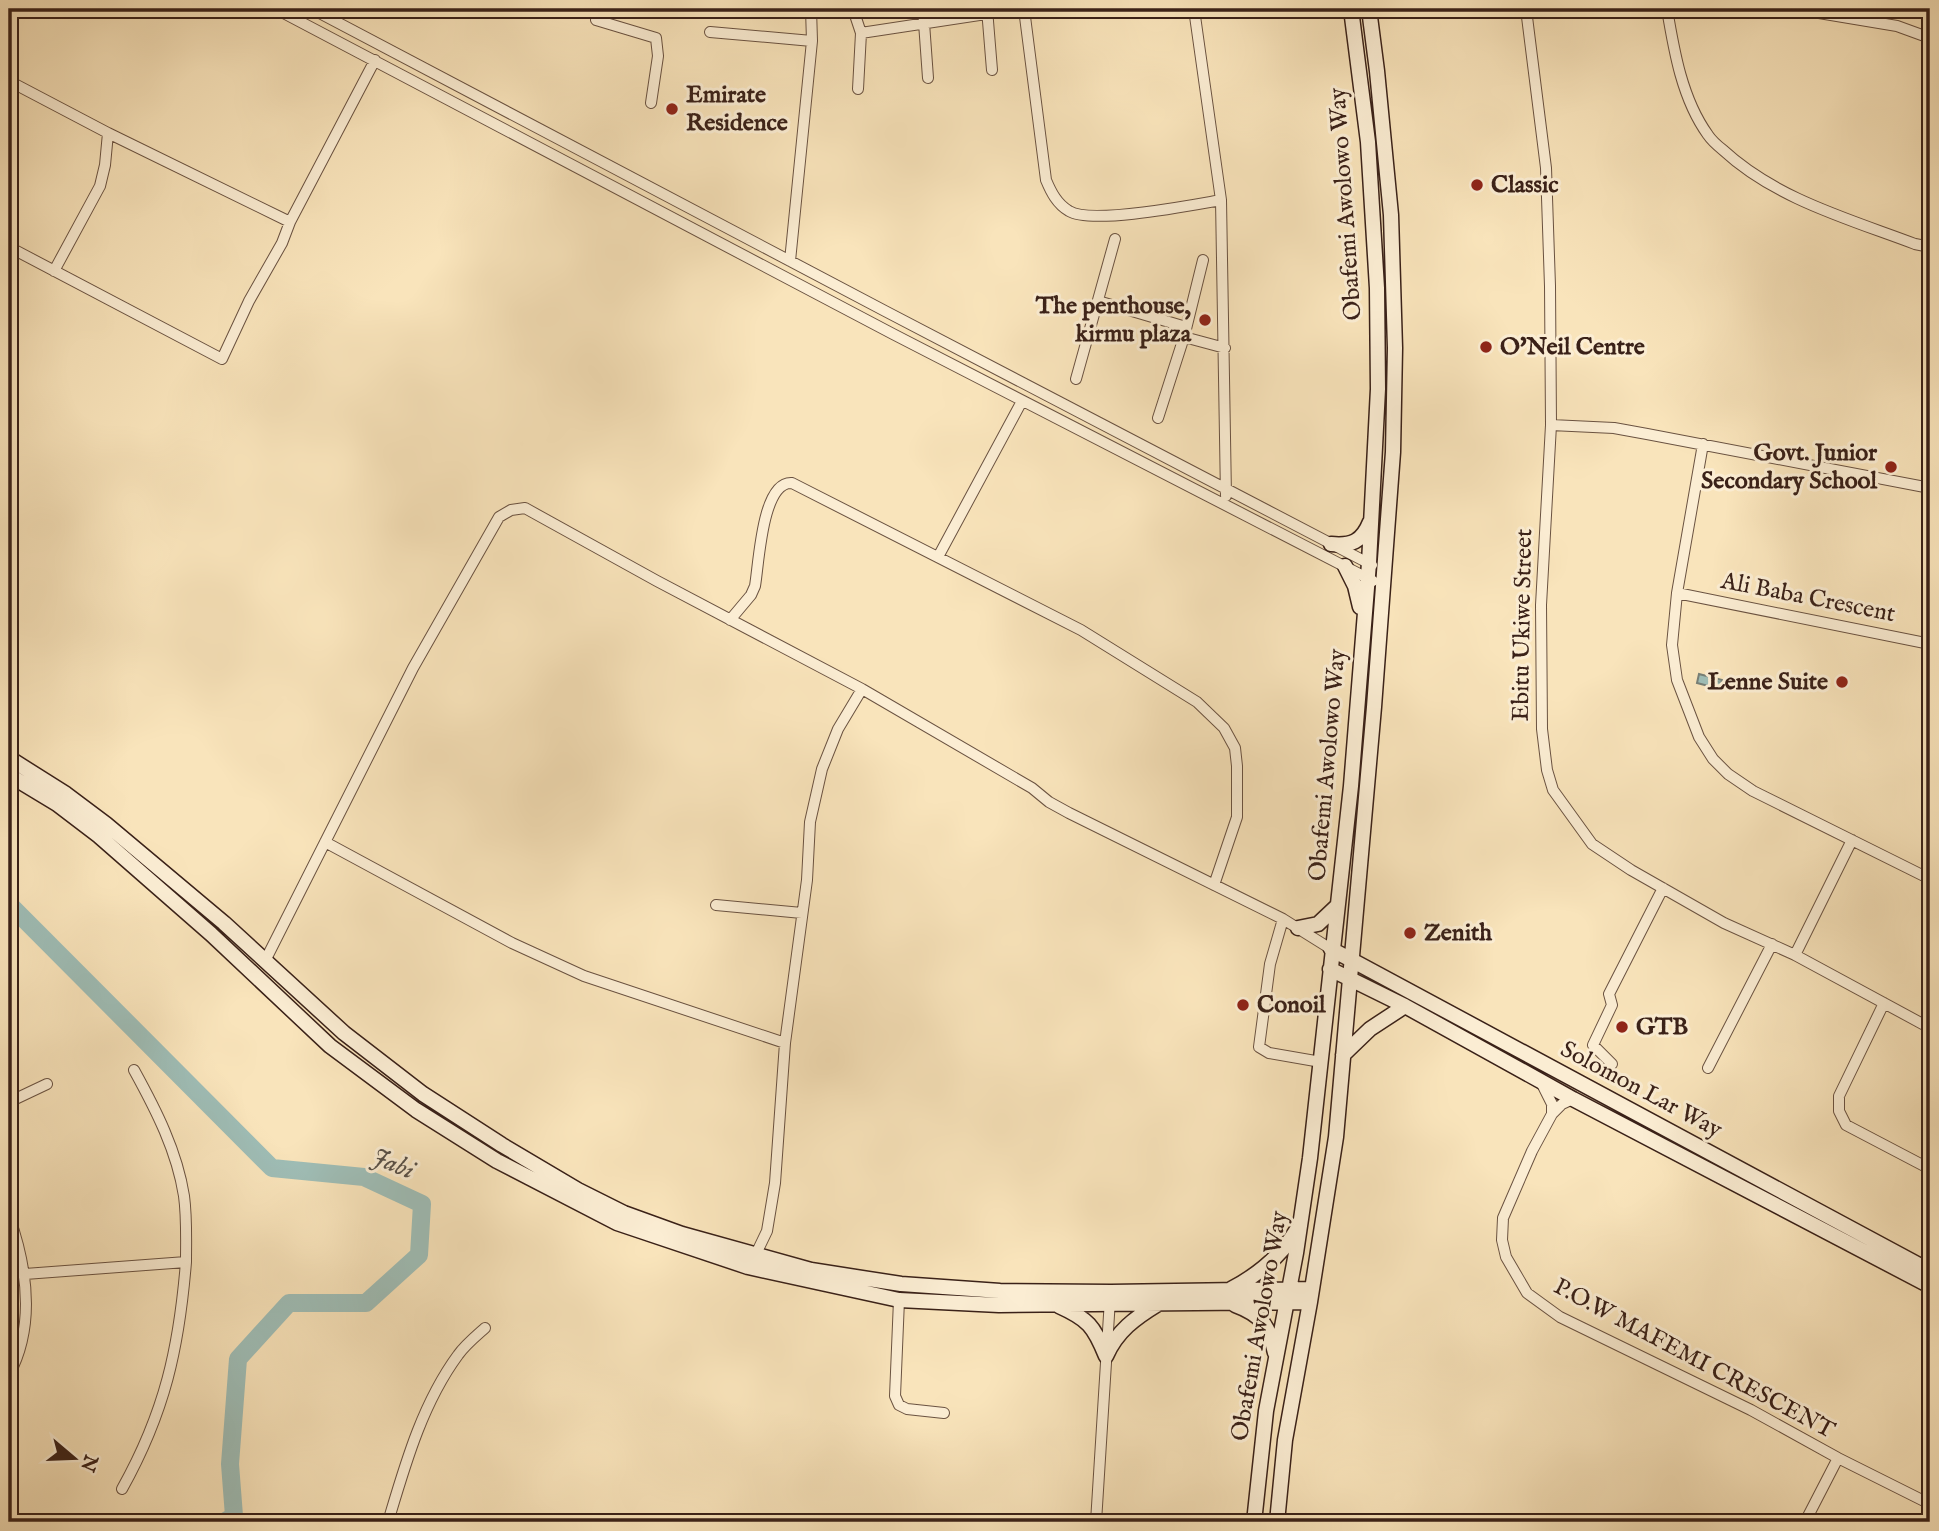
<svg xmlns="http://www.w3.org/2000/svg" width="1939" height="1531" font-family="'IM FELL English',serif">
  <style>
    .water { fill: url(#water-ripples); stroke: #777f77; stroke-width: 2 }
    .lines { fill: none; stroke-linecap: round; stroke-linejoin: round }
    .river { stroke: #9fbeb7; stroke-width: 18 }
    .street-casing { stroke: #6a5241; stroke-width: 12 }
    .secondary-casing { stroke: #3a2118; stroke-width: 17 }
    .street { stroke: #fbedd3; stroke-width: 10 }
    .secondary { stroke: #fbedd3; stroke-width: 14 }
    .poi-dot { fill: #8f2418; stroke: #fbedd3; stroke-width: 2.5 }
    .labels { text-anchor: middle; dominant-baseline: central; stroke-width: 6; stroke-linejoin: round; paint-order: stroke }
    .poi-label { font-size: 24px; font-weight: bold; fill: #3a2118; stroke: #fbedd3; text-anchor: start }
    .street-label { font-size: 24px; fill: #3a2118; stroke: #fbedd3 }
    .water-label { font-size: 26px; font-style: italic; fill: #585048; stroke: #fbedd3 }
  </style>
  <defs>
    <pattern id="water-ripples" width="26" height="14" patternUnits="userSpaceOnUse" patternTransform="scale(1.75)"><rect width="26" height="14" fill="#9fbeb7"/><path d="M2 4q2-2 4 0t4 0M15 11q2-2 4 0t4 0" fill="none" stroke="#839a94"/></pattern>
  </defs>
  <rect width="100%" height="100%" fill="#f9e4bb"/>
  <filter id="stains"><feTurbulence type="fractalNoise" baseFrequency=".00286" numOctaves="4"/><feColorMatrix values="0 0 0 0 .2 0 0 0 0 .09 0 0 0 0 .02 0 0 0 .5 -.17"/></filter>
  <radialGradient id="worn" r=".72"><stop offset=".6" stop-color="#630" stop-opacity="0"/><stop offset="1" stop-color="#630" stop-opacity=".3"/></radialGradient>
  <!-- water -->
  <path class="water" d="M1699 674 1722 680 1720 689 1697 683Z"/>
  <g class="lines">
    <!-- river -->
    <path class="river" d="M9 904 272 1168 364 1177 422 1204 419 1255 366 1303H289L238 1359 230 1464 234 1516 224 1522"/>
    <!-- street casing -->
    <g class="street-casing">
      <path id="street" d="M276 9 893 334 1373 581
        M312 9 885 311 1372 565
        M603 9 596 20 656 38 658 56 651 103
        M853 9 861 33
        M923 9 928 78
        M987 9 992 70
        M1024 9 1046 180C1051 192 1057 204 1069 211 1091 225 1192 205 1221 200
        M1194 9 1221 200 1226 496
        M1526 9 1546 168 1550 286 1551 425 1541 605 1542 729 1547 770 1553 790 1592 844 1631 870 1724 923 1795 955 1930 1028
        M1667 9C1674 51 1682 99 1708 135 1712 141 1718 146 1723 150 1776 199 1849 219 1915 244L1930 247
        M1795 9 1897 26 1930 38
        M710 32 812 41
        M9 81 108 133 290 222 375 60
        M858 89 861 33 1019 9
        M9 247 222 359 249 301 282 243 290 222
        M790 261 812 41 811 9
        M54 271 100 186 105 165 108 133
        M1098 301 1186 327
        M1184 337 1225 348
        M1076 379 1115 239
        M1158 418 1184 337 1203 260
        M1551 425 1614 428 1647 434 1930 488
        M1703 444 1677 593 1672 645 1677 680 1699 737 1713 759 1728 774 1753 791 1930 879
        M938 557 1022 401
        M1677 593 1930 644
        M730 620 751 595 755 586C759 563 762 481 792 483L1081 630 1197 702 1224 728 1235 748 1237 766V817L1214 885
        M325 842 512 943 584 976 785 1043
        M716 905 802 913
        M1283 919 1270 964 1259 1047 1269 1053 1321 1062
        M1795 955 1852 840
        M265 961 413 668 499 517 511 510 525 508 657 581 862 689 1032 788 1049 802 1069 813 1283 919 1331 949
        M1884 1003 1839 1096V1111L1846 1125 1930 1169
        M1612 1064 1593 1045 1612 1005 1609 994 1663 888
        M1708 1068 1772 944
        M1541 1082 1552 1104V1113
        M1573 1099 1562 1104 1552 1114 1532 1151 1503 1218 1502 1240 1506 1257 1527 1293 1560 1317 1751 1410 1838 1458 1930 1504
        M9 1102 47 1084
        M9 1216C27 1267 36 1325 9 1375
        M756 1254 767 1231 775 1183 785 1043 807 880 810 822 822 769 838 729 862 689
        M25 1274 186 1262C186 1240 187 1218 184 1196 177 1151 156 1110 134 1070
        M899 1300 895 1396 899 1405 907 1409 944 1413
        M122 1489C165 1412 179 1348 186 1262
        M388 1522C405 1465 422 1404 458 1355 465 1345 476 1336 485 1328
        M1096 1522 1110 1299
        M1805 1522 1838 1458"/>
    </g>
    <!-- secondary casing -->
    <g class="secondary-casing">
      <path id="secondary" d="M1331 544C1351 546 1362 542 1370 522
        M1345 566 1355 586 1360 607
        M9 758 66 794 106 824 224 923 344 1033 423 1094 502 1145 578 1190 624 1213 682 1234 811 1270 901 1284 1000 1291 1111 1292 1312 1289
        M9 775 57 804 99 836 211 934 330 1046 416 1110 497 1161 617 1223 748 1267 899 1300 999 1305 1310 1302
        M1298 928 1318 924 1336 907
        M1331 949 1930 1271
        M1330 969 1405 1006 1573 1099 1930 1286
        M1343 1055 1370 1029 1405 1006
        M1231 1289C1258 1275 1280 1257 1296 1231
        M1235 1305C1262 1315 1269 1326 1275 1353
        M1059 1306C1088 1319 1094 1326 1106 1356
        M1106 1356C1117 1331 1135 1318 1158 1304
        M1254 1522 1266 1411 1296 1253 1310 1158 1351 786 1369 563 1378 389 1377 288 1368 142 1351 9
        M1277 1522 1285 1440 1310 1302 1336 1137 1374 707 1393 452 1395 348 1391 215 1377 71 1369 9"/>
    </g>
    <!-- street -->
    <use href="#street" class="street"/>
    <!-- secondary -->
    <use href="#secondary" class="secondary"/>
  </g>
  <!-- markers -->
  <g class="poi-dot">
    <circle cx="672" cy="109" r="7"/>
    <circle cx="1477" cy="185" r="7"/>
    <circle cx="1205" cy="320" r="7"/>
    <circle cx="1486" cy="347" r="7"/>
    <circle cx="1891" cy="467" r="7"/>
    <circle cx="1842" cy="682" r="7"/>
    <circle cx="1410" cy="933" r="7"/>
    <circle cx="1243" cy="1005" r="7"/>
    <circle cx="1622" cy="1027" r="7"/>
  </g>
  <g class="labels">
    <!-- poi labels -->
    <g class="poi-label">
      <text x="686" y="95">Emirate<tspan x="686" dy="28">Residence</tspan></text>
      <text x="1491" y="185">Classic</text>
      <text x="1191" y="306" text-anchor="end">The penthouse,<tspan x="1191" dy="28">kirmu plaza</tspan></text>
      <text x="1500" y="347">O'Neil Centre</text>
      <text x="1877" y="453" text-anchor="end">Govt. Junior<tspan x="1877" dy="28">Secondary School</tspan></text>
      <text x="1828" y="682" text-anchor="end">Lenne Suite</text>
      <text x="1424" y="933">Zenith</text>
      <text x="1257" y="1005">Conoil</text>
      <text x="1636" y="1027">GTB</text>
    </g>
    <!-- street labels -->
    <g class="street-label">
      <text transform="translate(1346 204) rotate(-94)">Obafemi Awolowo Way</text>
      <text transform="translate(1808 598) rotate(11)">Ali Baba Crescent</text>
      <text transform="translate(1523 625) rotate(-89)">Ebitu Ukiwe Street</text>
      <text transform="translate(1328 765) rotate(-85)">Obafemi Awolowo Way</text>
      <text transform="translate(1641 1090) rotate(28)">Solomon Lar Way</text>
      <text transform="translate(1260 1326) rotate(-80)">Obafemi Awolowo Way</text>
      <text transform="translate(1694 1359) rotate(28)">P.O.W MAFEMI CRESCENT</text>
    </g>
    <!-- water labels -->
    <g class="water-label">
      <text transform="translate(393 1164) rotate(22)">Jabi</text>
    </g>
  </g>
  <!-- margin -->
  <rect width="1939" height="1531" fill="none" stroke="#f9e4bb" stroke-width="35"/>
  <rect x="10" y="10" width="1918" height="1510" fill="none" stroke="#3a2118" stroke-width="3.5"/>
  <rect x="18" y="18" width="1904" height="1496" fill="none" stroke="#3a2118" stroke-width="2"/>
  <!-- north arrow -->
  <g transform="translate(74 1458) rotate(109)" stroke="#fbedd3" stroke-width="5" paint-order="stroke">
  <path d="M0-5L12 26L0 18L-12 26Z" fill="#3a2118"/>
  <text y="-10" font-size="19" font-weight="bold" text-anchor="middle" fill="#3a2118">N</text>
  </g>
  <rect width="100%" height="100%" filter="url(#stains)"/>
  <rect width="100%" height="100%" fill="url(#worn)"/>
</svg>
